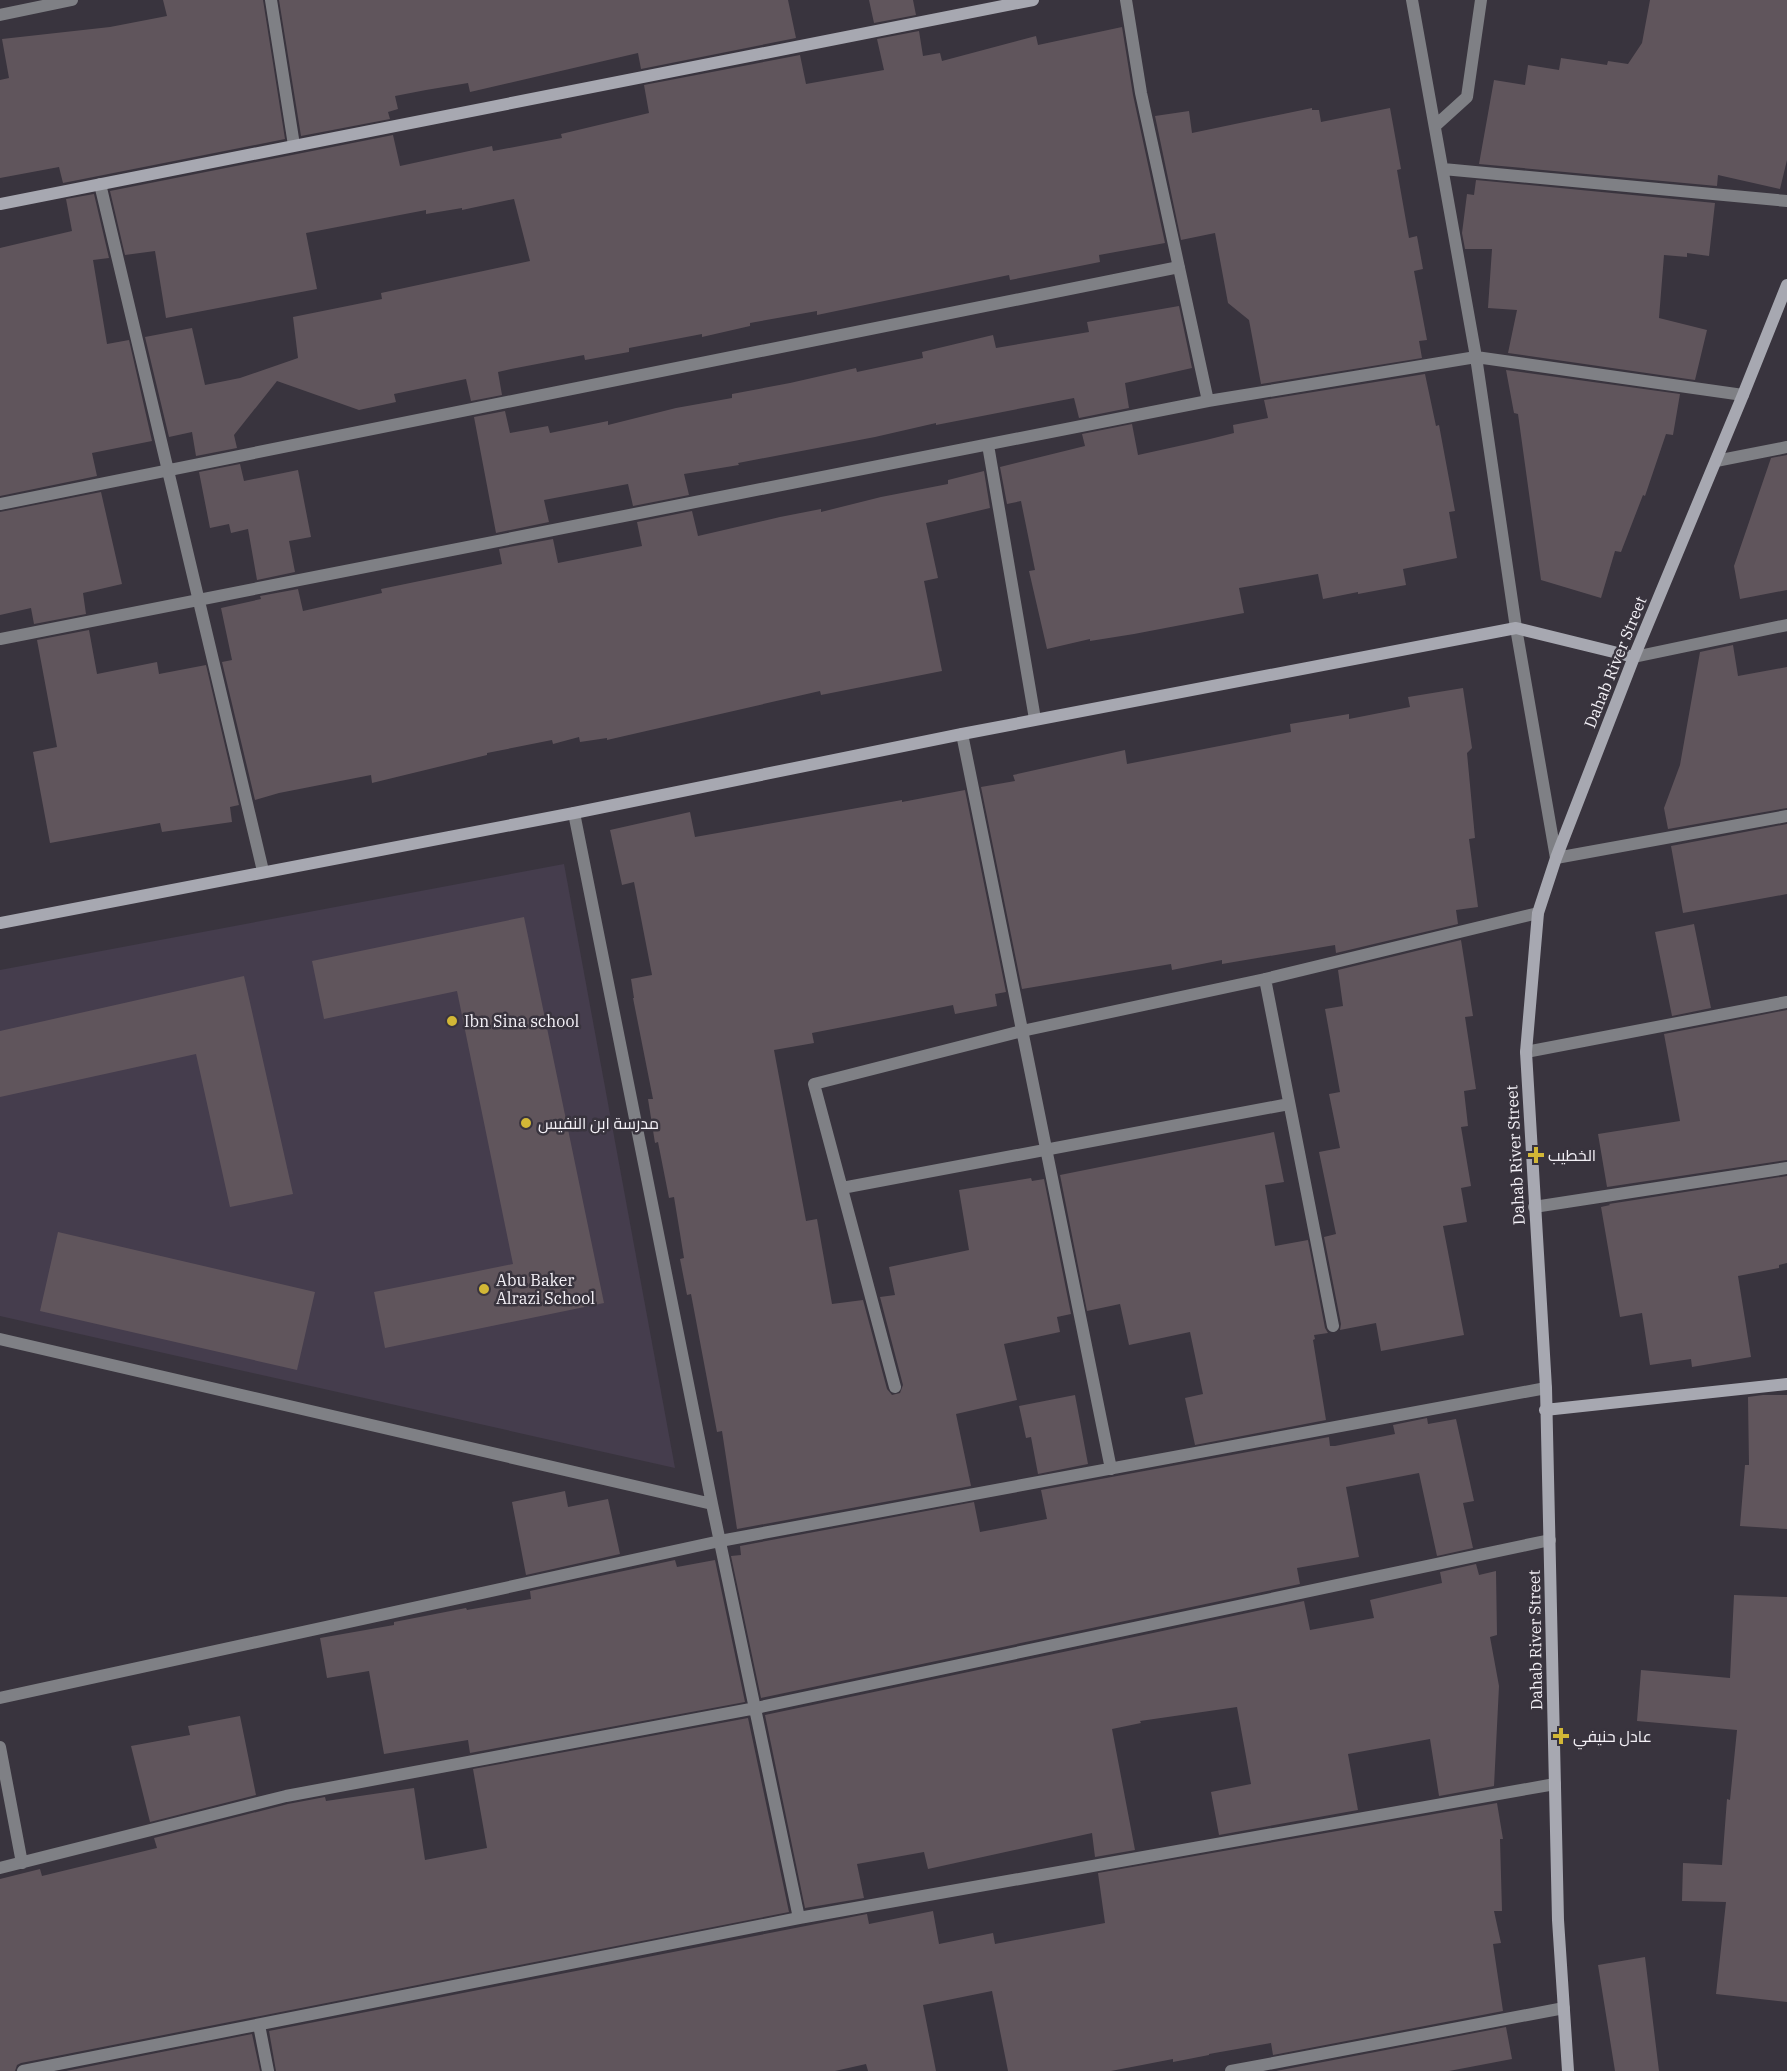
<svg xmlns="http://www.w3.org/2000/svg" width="1787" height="2071" font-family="'IBM Plex Serif',Cairo,serif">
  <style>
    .built { fill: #453d4d }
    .building { fill: #60555c }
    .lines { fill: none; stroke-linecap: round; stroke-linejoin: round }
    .street { stroke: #7f8085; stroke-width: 12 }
    .secondary { stroke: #a7a8b1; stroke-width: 12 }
    .poi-dot { fill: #d2b736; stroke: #39343e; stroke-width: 2 }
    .labels { text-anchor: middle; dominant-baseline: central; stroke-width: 5; stroke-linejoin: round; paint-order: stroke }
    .street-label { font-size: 16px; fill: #f4f1f7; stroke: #39343e }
    .poi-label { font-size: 16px; fill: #f4f1f7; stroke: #39343e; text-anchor: start }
  </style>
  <rect width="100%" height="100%" fill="#39343e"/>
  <!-- built -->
  <path class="built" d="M564 864 675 1468 0 1316V970Z"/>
  <!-- building -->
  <path class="building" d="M163 0H263L285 139 63 183 59 167 0 178V80L9 78 2 39 110 27 167 16Z
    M279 0H788L796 38 641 69 638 53 470 92 468 83 426 90 395 96 398 109 388 112 390 119 301 136Z
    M869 0H913L916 15 874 23Z
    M1650 0H1787V160L1780 189 1718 175 1717 186 1479 164 1494 80 1525 85 1528 65 1559 70 1561 58 1607 65 1608 61 1628 64 1642 43Z
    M1122 27 1133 95 1165 243 1099 255 1100 262 1010 280 1009 275 817 315V311L750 323V326L702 337V334L629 348V352L585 360 584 355 511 369 498 372 502 395 471 401 466 379 394 394 396 402 359 410 277 381 234 435 237 448 196 456 192 432 169 437 145 337 192 328 205 385 240 378 298 358 293 317 382 299 381 293 530 261 514 199 462 210V208L426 214V210L306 233 317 289 166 318 155 251 125 255 110 191 393 135 400 166 492 146 493 151 562 138 561 134 649 113 644 85 800 55 806 84 884 70 877 39 919 31 923 56 940 53 942 61 1036 36 1038 45Z
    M1312 108V110H1319L1321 122 1390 108 1401 169 1397 170 1409 238 1417 236 1423 269 1414 271 1427 340 1419 341 1422 358 1261 384 1249 320 1228 303 1215 233 1181 240 1155 116 1189 111 1192 133Z
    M1476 180 1715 203 1709 256 1687 253V257L1664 255 1659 318 1707 330 1695 380 1508 353 1517 310 1488 308 1492 249H1465L1462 233 1467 194 1474 195Z
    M94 194 109 258 93 260 107 344 129 340 152 441 92 453 97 476 0 496V248L72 231 66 199Z
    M1179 306 1192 368 1125 383 1129 408 1079 418 1074 398 936 425V423L875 437 738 463 739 465 684 474 689 495 633 506 628 484 544 500 549 522 496 533 474 417 505 411 510 433 548 426 550 433 608 421V425L676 408 732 398V394L790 383 856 368 857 372 923 358 922 352 993 335 996 348 1089 332 1087 322Z
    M1506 370 1680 394 1673 435 1666 434 1645 496 1643 495 1621 552 1615 551 1601 598 1541 580 1518 414 1514 413Z
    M1425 374 1436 426 1439 425 1455 511 1449 512 1457 558 1403 569 1406 585 1358 594V592L1323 599 1318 574 1239 588 1244 613 1134 634 1090 641V639L1047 649 1029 571 1035 570 1021 501 1007 504 1000 467 1085 446 1082 434 1132 424 1138 455 1206 440 1234 433 1233 425 1268 418 1264 400Z
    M1787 455V590L1740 599 1734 566 1771 458Z
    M240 464 244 481 298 470 311 537 289 541 295 572 257 580 248 529 231 533 229 524 210 528 199 472Z
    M984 471 990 508 926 523 938 578 924 581 942 671 821 695 820 691 607 740V738L580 742 579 737 553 744 552 740 487 753V755L372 783 371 775 279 793 255 800 222 662 232 660 221 608 261 599 260 596 298 589 303 611 382 593 381 589 502 564 499 549 553 539 558 563 642 546 637 522 692 511 698 536 780 517 821 509V512L881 497 948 484V480Z
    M101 492 122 584 83 593 86 614 34 624 31 608 0 615V512Z
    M89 630 97 674 157 662 159 674 206 665 239 805 230 807 232 822 162 832 160 823 50 843 33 752 57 747 37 640Z
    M1733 645 1738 676 1787 667V808L1668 829 1664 808 1680 765 1700 652Z
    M1463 688 1472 748 1467 753 1475 838 1469 839 1478 907 1456 910 1458 924 1336 953 1335 945 1222 964V960L1172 970 1171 964 1022 989 981 787 1015 781 1013 775 1125 750 1127 764 1291 732 1290 724 1349 714V719L1410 707 1408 697Z
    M965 790 1006 992 995 994 997 1006 955 1014 953 1005 889 1018 812 1033 814 1043 774 1050 806 1221 817 1219 832 1304 863 1300 887 1389 892 1395 900 1393 903 1385 880 1297 895 1295 889 1267 969 1250 959 1190 1031 1178 1032 1181 1044 1179 1071 1314 1057 1317 1060 1332 1004 1344 1017 1400 956 1414 971 1486 737 1529 722 1431 717 1432 691 1294 687 1295 680 1259 684 1258 674 1197 669 1198 658 1142 655 1143 648 1099H653L633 998H634L631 979 652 975 634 882 622 885 610 830 690 812 695 837 902 800V802Z
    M1787 824V894L1683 913 1671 846Z
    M524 917 604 1303 385 1348 374 1292 513 1264 457 991 324 1019 312 961Z
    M1694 924 1711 1008 1672 1016 1655 932Z
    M1461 940 1473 1016 1465 1017 1476 1089 1464 1091 1468 1126 1461 1127 1471 1186 1461 1188 1467 1222 1443 1226 1464 1335 1381 1351 1376 1323 1340 1330 1341 1324 1324 1237 1336 1234 1319 1152 1340 1148 1329 1094 1340 1092 1325 1009 1343 1006 1338 970Z
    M244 976 293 1194 230 1207 196 1054 0 1097V1031Z
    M1787 1010V1160L1607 1187 1598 1134 1680 1121 1664 1034Z
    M1274 1132 1284 1182 1265 1185 1275 1246 1308 1240 1325 1328 1328 1333 1314 1335 1315 1339 1313 1340 1326 1420 1195 1445 1185 1398 1203 1394 1190 1332 1129 1345 1120 1304 1087 1311 1060 1175Z
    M1787 1176V1263L1779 1265V1268L1738 1276 1751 1357 1692 1367 1691 1359 1650 1365 1642 1313 1620 1317 1601 1207 1610 1205 1609 1204Z
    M58 1232 315 1292 297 1370 40 1311Z
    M1075 1395 1088 1464 1038 1474 1031 1437 1026 1438 1019 1406Z
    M1763 1395H1787V1529L1740 1526 1745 1465H1749L1748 1397Z
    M1427 1418 1428 1424 1456 1419 1474 1501 1463 1503 1473 1548 1437 1556 1419 1473 1346 1487 1359 1557 1297 1568 1300 1584 761 1698 731 1556 741 1555 740 1546 974 1502 980 1532 1047 1519 1041 1490 1329 1437 1330 1446H1335L1395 1434 1393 1425Z
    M565 1491 568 1507 608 1499 620 1554 526 1575 512 1502Z
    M675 1560 677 1567 715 1560 745 1702 470 1753 468 1740 384 1754 369 1671 327 1678 320 1638 394 1625V1622L466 1608 467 1610 531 1599 530 1591Z
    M1476 1564 1479 1575 1496 1571 1497 1635 1490 1637 1499 1686 1494 1786 1439 1796 1430 1739 1348 1754 1358 1810 1219 1835 1211 1792 1251 1784 1237 1707 1140 1721 1141 1723 1112 1729 1135 1850 1095 1857 1092 1833 928 1869 924 1852 857 1864 864 1898 805 1908 765 1715 1304 1601 1310 1630 1374 1618 1370 1600 1442 1583 1440 1572Z
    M1734 1595 1787 1597V2002L1716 1994 1726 1902 1682 1901 1683 1863 1722 1865 1727 1799 1730 1800 1737 1730 1637 1721 1641 1670 1730 1678Z
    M240 1716 256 1795 150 1822 131 1746 190 1735 188 1726Z
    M748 1718 789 1912 21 2063 17 2065 15 2071H0V1879L40 1869 42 1876 157 1848 154 1838 288 1804 325 1797 326 1801 414 1788 425 1860 487 1848 473 1769Z
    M1497 1803 1503 1839H1500L1502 1911H1494L1501 1943 1493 1944 1503 2011 1273 2055 1271 2043 1209 2054V2055L1173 2062V2059L1111 2071H1008L992 1991 923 2005 936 2071H868L866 2064 835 2071H276L269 2031 867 1914 869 1924 933 1911 939 1944 993 1933 995 1944 1105 1923 1098 1873Z
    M1645 1957 1659 2071H1615L1598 1965Z
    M1506 2027 1512 2059 1449 2071H1276Z
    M252 2034 260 2071H66Z"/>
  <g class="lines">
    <!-- street -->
    <path class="street" d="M271 0 294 145
      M1126 0 1141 93 1208 401
      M1412 0 1476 357 1516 628 1556 858 1787 816
      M0 15 72 0
      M1435 126 1467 97 1481 0
      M1443 169 1787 201
      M100 184 263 871
      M988 445 1035 719
      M1716 461 1787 447
      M0 504 1179 267
      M0 639 1208 401 1476 357 1743 395
      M1634 657 1787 625
      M962 734 1111 1469
      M574 813 712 1504 799 1918
      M1265 979 1333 1326
      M1526 1052 1787 1002
      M842 1188 1289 1104
      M1534 1207 1787 1168
      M0 1339 712 1504
      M895 1387 814 1084 1022 1031 1265 979 1538 913
      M0 1698 720 1541 1546 1388
      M0 1747 22 1863
      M0 1868 286 1796 756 1708 1550 1540
      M259 2025 268 2071
      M23 2071 799 1918 1555 1784
      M1231 2071 1564 2008"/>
    <!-- secondary -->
    <path class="secondary" d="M0 204 1033 0
      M0 923 574 813 962 734 1516 628 1634 657
      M1545 1410 1787 1384
      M1568 2071 1558 1920 1546 1388 1526 1052 1538 913 1556 858 1634 657 1743 395 1787 285"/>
  </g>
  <!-- markers -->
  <g class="poi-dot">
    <circle cx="452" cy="1021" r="6"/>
    <circle cx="526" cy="1123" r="6"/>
    <path d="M1533 1146h6v6h6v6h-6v6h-6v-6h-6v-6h6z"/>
    <circle cx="484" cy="1289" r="6"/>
    <path d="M1558 1727h6v6h6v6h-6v6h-6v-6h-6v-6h6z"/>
  </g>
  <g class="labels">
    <!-- street labels -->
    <g class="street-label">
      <text transform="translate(1615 662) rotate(-68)">Dahab River Street</text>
      <text transform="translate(1515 1155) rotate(-93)">Dahab River Street</text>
      <text transform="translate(1535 1640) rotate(-91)">Dahab River Street</text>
    </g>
    <!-- poi labels -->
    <g class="poi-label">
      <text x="464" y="1021">Ibn Sina school</text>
      <text x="538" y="1123">مدرسة ابن النفيس</text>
      <text x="1548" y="1155">الخطيب</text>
      <text x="496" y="1280">Abu Baker<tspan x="496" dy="18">Alrazi School</tspan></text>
      <text x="1573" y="1736">عادل حنيفي</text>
    </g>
  </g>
</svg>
